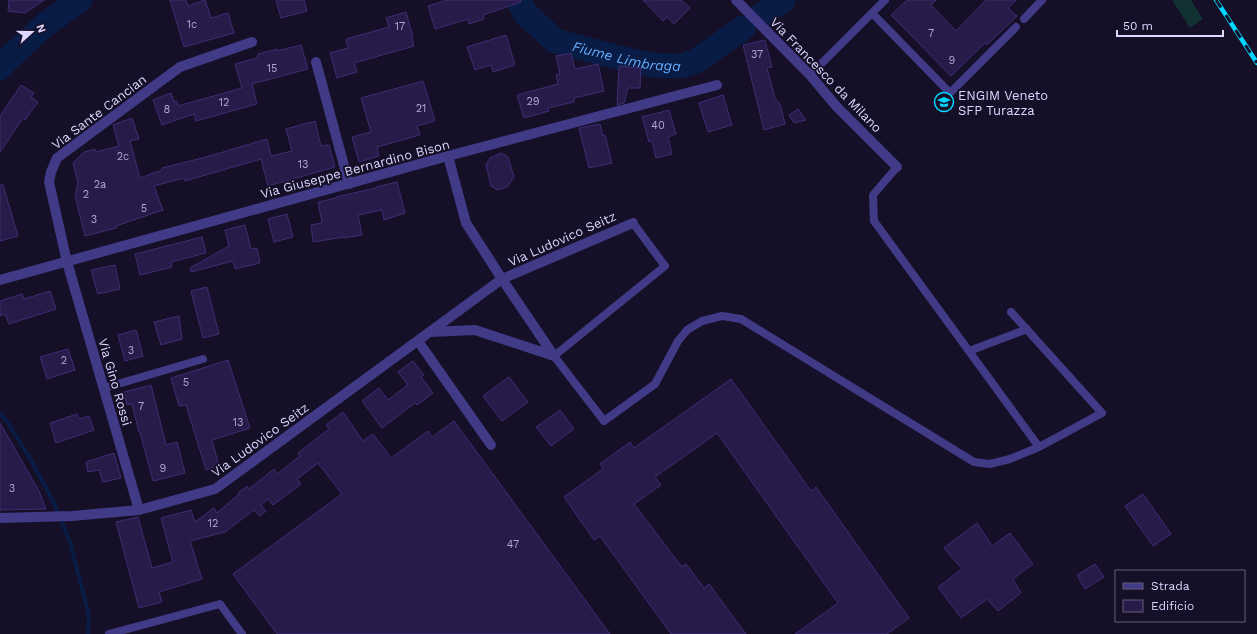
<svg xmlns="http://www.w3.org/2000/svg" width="1257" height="634" font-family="'Work Sans',sans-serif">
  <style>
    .green { fill: #123132 }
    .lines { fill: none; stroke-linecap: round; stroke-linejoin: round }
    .stream { stroke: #091c46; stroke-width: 4 }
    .river { stroke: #091c46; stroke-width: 25 }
    .building { fill: #271b49; stroke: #3f2d75 }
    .lane { stroke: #413a87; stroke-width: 8 }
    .street { stroke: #413a87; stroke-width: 10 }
    .rail-casing { stroke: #02d6ff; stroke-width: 4.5 }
    .rail { stroke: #150f27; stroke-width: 3; stroke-dasharray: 9; stroke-linecap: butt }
    .labels { text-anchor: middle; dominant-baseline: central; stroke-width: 4; stroke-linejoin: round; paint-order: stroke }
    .number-label { font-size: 11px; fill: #b0a7d2 }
    .street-label { font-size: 13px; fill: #ddd6ff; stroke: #150f27 }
    .poi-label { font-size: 13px; fill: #ddd6ff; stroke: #150f27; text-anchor: start }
    .water-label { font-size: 14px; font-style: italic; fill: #64aeff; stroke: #150f27 }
  </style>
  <rect width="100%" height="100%" fill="#150f27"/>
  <!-- green -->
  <path class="green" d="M1172 0H1191L1203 19 1190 28Z"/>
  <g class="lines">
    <!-- stream -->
    <path class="stream" d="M0 413 8 423 31 460 53 501 70 542 89 616 88 634"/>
    <!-- river -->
    <g class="river">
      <path id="s1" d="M519 0 524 12 555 41 632 61 654 65 681 66 696 61 743 28"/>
      <path d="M762 15 783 0"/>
      <path d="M0 68 9 58 46 24 80 0"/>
    </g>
  </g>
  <!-- building -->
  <path class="building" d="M9 0H44L25 13 8 11Z
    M170 0H186L188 6 205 0 211 18 228 13 234 33 184 47Z
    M276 0H304L307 11 281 18Z
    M447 0H521V2L483 15 484 19 469 24 468 19 435 29 428 6Z
    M643 0H681L690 8 674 24 667 17 663 21Z
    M907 0H936L931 5 956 31 986 0H1016L1008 8 1017 16 987 45 985 43 951 76 891 15Z
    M406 12 413 37H412L414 46 354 63 357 72 337 78 330 53 348 48 346 39 389 27 386 18Z
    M506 35 515 65 493 72 491 65 475 70 467 47Z
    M765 40 772 67 767 68 775 98 780 104 785 124 764 130 743 45Z
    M301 45 308 69 252 84 257 104 196 121 194 114 162 125 153 100 171 93 174 102 177 101 178 106 242 88 235 64 257 58 258 54 277 49V51Z
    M571 53 575 69 598 64 604 91 574 98V102L548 108 549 111 524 118 517 95 558 84 556 75 560 74 556 56Z
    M619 66 641 68 640 88H628L624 103 617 105Z
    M423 81 435 121 417 126 420 135 377 147 379 156 359 162 352 137 371 132 361 98Z
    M21 85 34 93 31 97 38 102 25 120 23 118 0 152V116Z
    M723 95 732 125 708 132 699 103Z
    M798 109 806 120 794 123 789 115Z
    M669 110 676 134 668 137 672 154 656 158 652 141 649 142 642 117Z
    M132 118 139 139 130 141 140 178 162 170V168L206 157 267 139 271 156 292 151 286 129 315 121 321 146 329 145 335 167 268 186 261 159 185 181 184 178 154 186 163 210 116 226V228L85 236 75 195 78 183 73 163 84 152 95 149 96 152 119 146 113 125Z
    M600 124 603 136 605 135 612 163 589 168 579 128Z
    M501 153 508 157 514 177 507 187 498 190 491 186 486 165 490 158Z
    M397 182 405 213 384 220 382 210 358 215 362 235 344 238V237L313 242 311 225 322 223 318 202 336 198V197L376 188V187Z
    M0 185H3L18 236 0 241Z
    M287 214 293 237 274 242 268 219Z
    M245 225 251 249 257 248 260 263 235 269 233 261 191 272 190 268 229 246 225 230Z
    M202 237 206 253 171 262 172 267 140 275 135 254Z
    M115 265 120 289 98 294 91 270Z
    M207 287 219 334 203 338 191 291Z
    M50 291 56 309 9 324 5 314 0 316V301L22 294 24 299Z
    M179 316 182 339 161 345 154 322Z
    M136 330 143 356 125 361 118 335Z
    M68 349 75 370 47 379 40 357Z
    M228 360 250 428 212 440 219 466 206 470 186 405 179 406 171 378Z
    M413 361 424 375 421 377 433 393 417 405 415 403 382 428 362 401 379 388 388 400 408 385 398 372Z
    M509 377 528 402 502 421 483 396Z
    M731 379 811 491 816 487 909 618 887 634H795L838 603 717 433 655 477 661 485 634 504 682 567 686 564 704 588 709 584 746 634H671L600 536 594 540 564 497 603 469 600 464 630 442 634 448Z
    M151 385 166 445 177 442 185 473 153 481 140 432H139L132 404 127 405 124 392Z
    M560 410 574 429 551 446 536 427Z
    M343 412 363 441 373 434 391 458 428 431 432 437 454 421 610 634H277L233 574 342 494 318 463 297 479 301 484 273 505 268 499 261 505 266 511 260 516 254 510 225 532 190 541 202 579 159 592 162 602 139 608 116 522 138 517 152 568 173 562 161 518 191 510 195 522 214 508 217 513 239 494 238 493 247 486 249 489 274 469 277 474 300 456 298 453 329 429 326 425Z
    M77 414 79 419 89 416 94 430 56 443 50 423Z
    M0 423 39 491 46 509 0 510Z
    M114 453 121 478 103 482 99 470 88 472 86 462Z
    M1143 494 1171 534 1153 546 1125 506Z
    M977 523 992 546 1010 533 1033 564 1013 579 1021 593 998 611 987 599 961 618 938 587 962 569 944 548Z
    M1095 564 1104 577 1085 589 1077 575Z"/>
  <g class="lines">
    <!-- lane -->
    <path class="lane" d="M872 13 950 93 1016 27
      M1024 19 1042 0
      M810 75 885 0
      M897 167 873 195 874 221 1039 447
      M633 223 665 266 554 356 604 421 655 384 678 341 687 330 702 321 722 316 741 319 974 462 990 464 1010 459 1039 447 1102 413 1011 312
      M969 351 1027 329
      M104 388 203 359
      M109 634 220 604 242 634"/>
    <!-- street -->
    <path class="street" d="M736 0 810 75 837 107 897 167
      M316 62 349 184
      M448 156 466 223 502 279 554 356
      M0 280 448 156 717 85
      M430 332 475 330 554 356
      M418 341 491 445
      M139 510 67 262 49 182 51 172 57 158 180 67 252 42
      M0 518 72 516 139 510 215 489 502 279 633 223"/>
    <!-- rail casing -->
    <g class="rail-casing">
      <path id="rail" d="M1216 0 1257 63"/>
    </g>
    <!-- rail -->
    <use href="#rail" class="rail"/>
  </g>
  <!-- icons -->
  <defs>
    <g id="school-ring" transform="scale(1)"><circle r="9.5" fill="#150f27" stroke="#02d6ff" stroke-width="1.5"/><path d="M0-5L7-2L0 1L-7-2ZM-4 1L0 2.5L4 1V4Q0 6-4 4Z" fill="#02d6ff"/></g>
  </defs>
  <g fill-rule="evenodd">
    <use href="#school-ring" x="944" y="102"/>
  </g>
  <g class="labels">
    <!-- number labels -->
    <g class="number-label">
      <text x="192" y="24">1c</text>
      <text x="400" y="26">17</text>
      <text x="931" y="33">7</text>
      <text x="757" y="54">37</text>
      <text x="952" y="60">9</text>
      <text x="272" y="68">15</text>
      <text x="533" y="101">29</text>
      <text x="224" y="102">12</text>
      <text x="421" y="108">21</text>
      <text x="167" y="109">8</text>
      <text x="658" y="125">40</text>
      <text x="123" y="156">2c</text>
      <text x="303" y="164">13</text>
      <text x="100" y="184">2a</text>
      <text x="86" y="194">2</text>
      <text x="144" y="208">5</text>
      <text x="94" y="219">3</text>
      <text x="131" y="350">3</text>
      <text x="64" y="360">2</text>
      <text x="186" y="382">5</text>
      <text x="141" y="406">7</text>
      <text x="238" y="422">13</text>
      <text x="163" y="468">9</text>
      <text x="12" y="488">3</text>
      <text x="213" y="523">12</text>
      <text x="513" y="544">47</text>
    </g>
    <!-- street labels -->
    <g class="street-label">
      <text transform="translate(826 75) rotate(46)">Via Francesco da Milano</text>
      <text transform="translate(99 112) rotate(-37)">Via Sante Cancian</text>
      <text transform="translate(355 169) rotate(-15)">Via Giuseppe Bernardino Bison</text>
      <text transform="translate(562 239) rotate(-24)">Via Ludovico Seitz</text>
      <text transform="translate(115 382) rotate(74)">Via Gino Rossi</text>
      <text transform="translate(260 440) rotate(-36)">Via Ludovico Seitz</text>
    </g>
    <!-- poi labels -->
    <g class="poi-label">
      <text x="958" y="95">ENGIM Veneto<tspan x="958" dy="15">SFP Turazza</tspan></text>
    </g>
    <!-- water labels -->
    <g class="water-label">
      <text stroke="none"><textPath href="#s1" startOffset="129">Fiume Limbraga</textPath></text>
    </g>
  </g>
  <!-- legend -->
  <rect x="1115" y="570" width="130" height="52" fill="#150f27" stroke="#655f7d"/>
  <rect x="1123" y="583" width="20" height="6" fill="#413a87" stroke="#655f7d"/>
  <text x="1151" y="590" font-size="12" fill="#ddd6ff">Strada</text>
  <rect x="1123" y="600" width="20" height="12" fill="#271b49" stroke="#655f7d"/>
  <text x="1151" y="610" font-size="12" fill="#ddd6ff">Edificio</text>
  <!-- north arrow -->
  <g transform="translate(32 32) rotate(69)" stroke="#150f27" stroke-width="3" paint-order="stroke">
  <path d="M0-3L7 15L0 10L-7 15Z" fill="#ddd6ff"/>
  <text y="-6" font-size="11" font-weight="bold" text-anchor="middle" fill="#ddd6ff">N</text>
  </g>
  <!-- scale -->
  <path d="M1117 30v6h106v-6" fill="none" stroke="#ddd6ff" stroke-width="2"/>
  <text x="1123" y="30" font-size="12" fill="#ddd6ff" stroke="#150f27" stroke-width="3" paint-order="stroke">50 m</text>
</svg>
